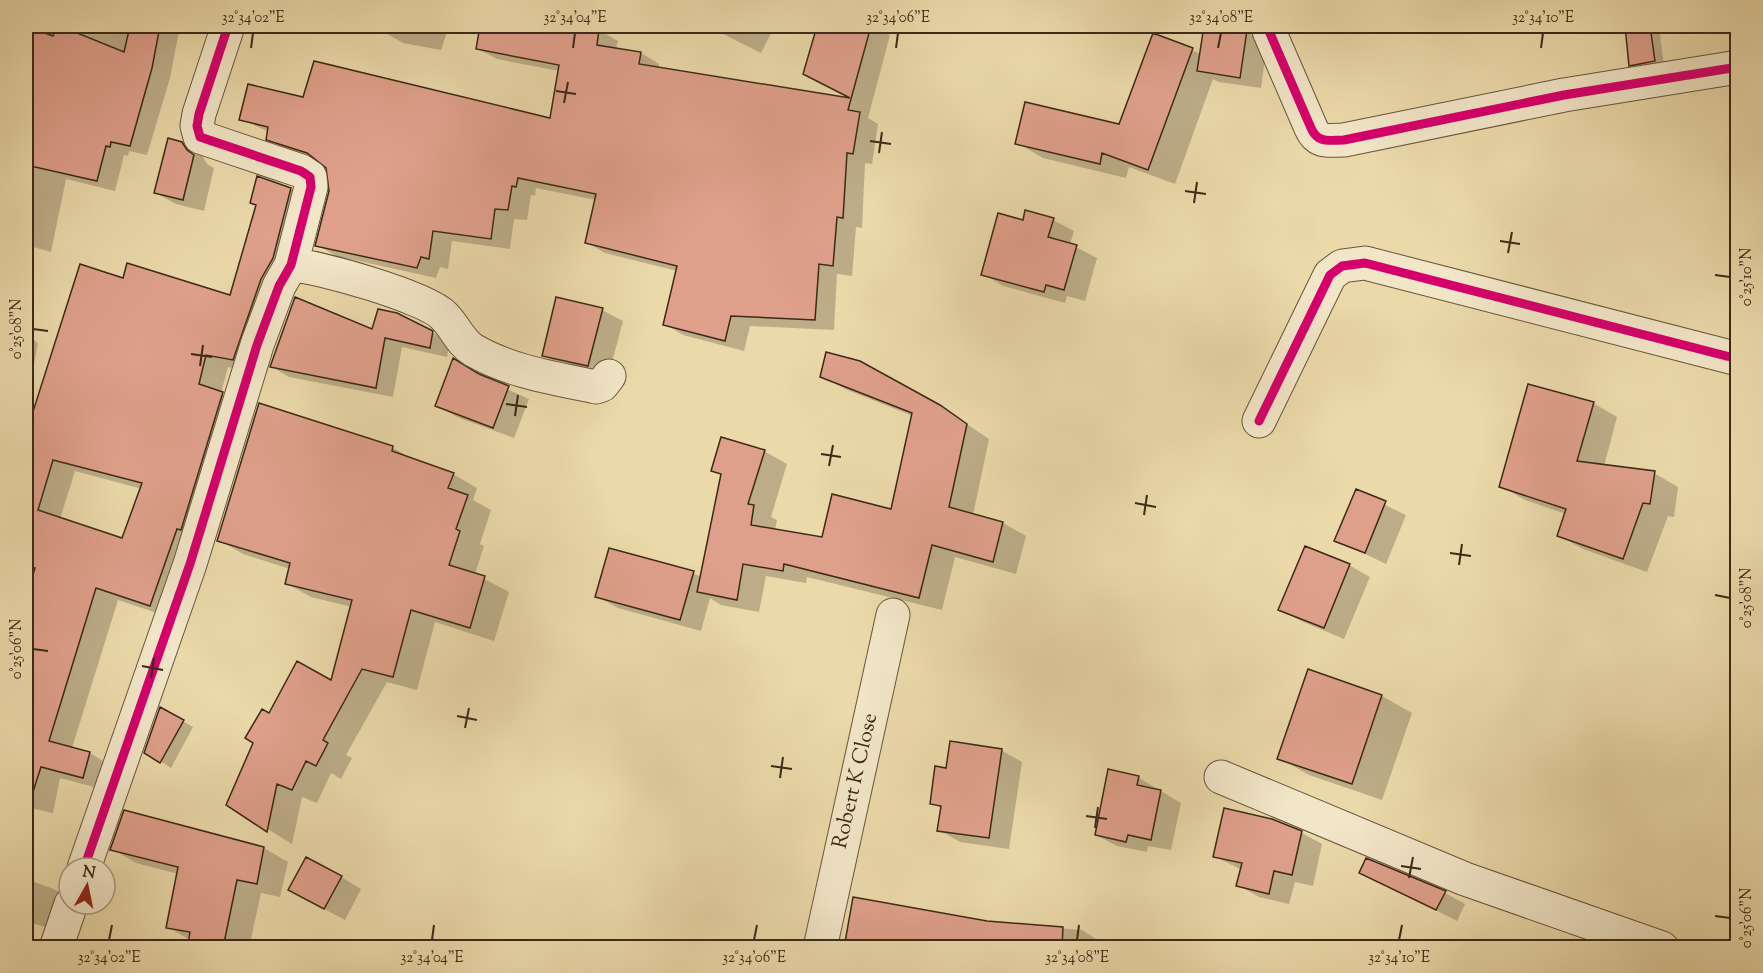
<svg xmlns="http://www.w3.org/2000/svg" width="1763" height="973" font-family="'Sorts Mill Goudy',serif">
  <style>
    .shadow { fill: #0003; fill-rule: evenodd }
    .building { fill: #dfa08b; stroke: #3c2917; stroke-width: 1.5; fill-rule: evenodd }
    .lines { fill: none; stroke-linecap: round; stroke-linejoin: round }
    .minor-casing { stroke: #68553c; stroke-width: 35 }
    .minor { stroke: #f2e6c8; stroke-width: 33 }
    .cycleway-casing { stroke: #f2e6c8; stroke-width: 13 }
    .cycleway { stroke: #d6006c; stroke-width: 9 }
    .ticks { fill: none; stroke: #3c2917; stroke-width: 2 }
    .labels { text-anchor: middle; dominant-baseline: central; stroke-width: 4.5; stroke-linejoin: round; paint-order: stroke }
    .street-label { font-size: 21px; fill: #3c2917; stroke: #f2e6c8 }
    .neatline { fill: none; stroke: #3c2917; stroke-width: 2 }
    .ticks-label { font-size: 15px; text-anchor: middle; fill: #3c2917 }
  </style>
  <rect width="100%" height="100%" fill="#ebd9aa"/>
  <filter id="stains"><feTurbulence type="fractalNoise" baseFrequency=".00333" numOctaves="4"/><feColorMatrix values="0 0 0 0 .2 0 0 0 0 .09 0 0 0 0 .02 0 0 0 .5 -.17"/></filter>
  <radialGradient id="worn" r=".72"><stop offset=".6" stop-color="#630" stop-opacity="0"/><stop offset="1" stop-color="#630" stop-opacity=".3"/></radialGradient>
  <!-- shadow -->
  <path class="shadow" d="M26 26H180L170 78 147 155 129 151 128 156 124 155 115 191 66 179 51 252 26 245Z
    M384 26H449L441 50 403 43 382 31Z
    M482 26H571L599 30 618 41 616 49 641 53 659 64V69L853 100 824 84 829 26H872L890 35 868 118 878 124 872 164 865 163 862 228 856 227 852 276 837 274 834 330 750 326 744 351 683 335 665 324 677 271 605 253 586 242 596 200 536 188 535 196 531 195 527 220 514 219 510 249 452 241 448 269 440 267 436 278 336 256 317 245 331 191 328 167 319 161 287 150 268 139 269 132 241 119 304 99 551 119 559 71 497 59 478 49Z
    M707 26H775L761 53Z
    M1205 26 1247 32 1267 44 1261 88 1219 82 1213 79 1175 184 1129 167 1126 178 1043 158 1017 143 1120 126 1154 35 1201 54Z
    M1626 26H1659L1664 67 1640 70 1630 65Z
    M181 143 202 155 207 164 214 168 204 211 176 204 156 193Z
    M258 178 291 189 313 202 255 372 228 367 221 393 244 406 172 618 118 600 72 748 90 753 111 766 105 790 60 778 53 813 26 807V418L32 420 124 280 231 297 258 206ZM75 471 142 489 123 540 60 519Z
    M1053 220 1074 231 1070 244 1097 258 1085 301 1067 296 1065 303 1003 286 983 274 1024 221Z
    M602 310 623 321 608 377 564 367 544 355Z
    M408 318 450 343 447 357 402 347 393 397 289 377 272 367Z
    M26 335 38 343 26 407Z
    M822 376 940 406 989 439 973 515 1003 523 1026 536 1016 574 955 557 942 610 807 577 806 583 766 576 759 612 721 605 710 598 701 631 618 608 597 596 693 573 701 577 723 476 712 470 764 451 787 464 771 517 777 520 775 530 823 539 892 511 913 416 845 389Z
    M483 378 529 399 514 438 457 417 437 405Z
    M1593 403 1617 417 1604 466 1654 473 1678 487 1674 517 1668 516 1647 572 1583 549 1558 535 1566 514 1525 500 1501 486Z
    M260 405 393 448 416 461 453 474 477 488 473 500 491 510 480 544 484 546 475 574 509 592 494 641 435 622 417 690 387 682 346 755 352 758 341 779 331 773 317 803 302 797 292 844 228 805 269 715 332 682 352 607 311 597 286 583 290 569 243 554 219 540Z
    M1356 491 1406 515 1386 564 1336 540Z
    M1349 565 1370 577 1344 639 1301 621 1280 609Z
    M1382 696 1412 713 1382 800 1309 775 1279 758Z
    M161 709 193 727 171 768 146 752Z
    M1001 750 1022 762 1009 849 960 842 939 830 942 809 932 803 948 770Z
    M1109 771 1139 778 1181 803 1171 850 1148 846 1147 852 1117 846 1096 835Z
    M125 812 264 848 288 862 280 897 261 893 249 948H197L190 943V940L168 927 178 874 136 863 112 849Z
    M1302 833 1322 844 1313 886 1295 882 1289 904 1259 897 1238 885 1242 870 1214 856Z
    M1361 872 1445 893 1465 904 1457 921Z
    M341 877 361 889 345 920 311 902Z
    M26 879 54 889 69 897 63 933 26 921Z
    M987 923 1082 930 1110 948H846Z"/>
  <!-- building -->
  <path class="building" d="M26 26 53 36 57 26H60L124 52 130 26H160L152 68 130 146 111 142 110 147 106 146 97 181 26 165Z
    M480 26H582L599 29 597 45 641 52 639 64 850 98 803 74 817 26H871L848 110 860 112 853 154 847 153 843 218 837 217 833 266 819 264 815 320 731 316 725 341 663 325 677 266 585 243 596 194 518 178 516 187 512 186 508 210 495 209 491 239 433 231 429 259 421 257 417 268 315 246 329 191 326 168 307 153 266 140 268 127 239 120 248 84 303 97 314 61 550 118 559 65 476 49Z
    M1204 26 1247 30 1240 78 1197 71Z
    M1625 26H1650L1655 61 1629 66Z
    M1153 33 1193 48 1148 170 1102 153 1100 164 1015 144 1025 102 1119 124Z
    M168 138 182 142 187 150 194 155 183 200 154 193Z
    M257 176 291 188 273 258 261 279 233 360 206 355 199 384 223 392 181 530 177 529 150 606 96 588 49 741 90 752 83 778 41 767 32 795 26 794V598L35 568 26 565V417L31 418 80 264 123 278 127 263 230 295 256 205 250 203ZM53 460 142 483 122 538 38 510Z
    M1025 210 1054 218 1048 237 1077 245 1064 290 1046 285 1044 292 981 275 998 213 1023 220Z
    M295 297 372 329 378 309 397 313 433 331 430 348 385 338 376 388 270 367Z
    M556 297 603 308 588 366 542 356Z
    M826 352 860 361 940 405 967 424 949 507 1003 522 993 562 932 545 919 598 784 564 783 571 743 564 737 600 697 592 721 474 711 471 721 437 765 450 748 504 754 505 751 525 822 537 832 494 891 509 912 413 820 377Z
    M453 358 479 374 509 386 493 428 435 406Z
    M1528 384 1594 402 1577 461 1655 471 1650 504 1643 503 1623 559 1557 536 1566 509 1499 487Z
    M259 403 393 446 392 451 454 473 448 488 468 495 456 529 460 531 449 565 485 576 470 628 411 610 393 677 362 669 323 740 328 743 316 766 306 761 292 790 277 784 267 832 226 805 253 743 245 738 262 709 269 713 297 661 331 680 352 600 285 584 290 563 217 541Z
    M1356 489 1386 501 1365 553 1334 541Z
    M1305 546 1350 564 1324 628 1278 610Z
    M609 548 694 571 680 620 595 597Z
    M1308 669 1382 695 1352 784 1277 759Z
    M160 707 184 720 160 763 144 753Z
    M950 741 1002 749 989 838 937 831 941 806 930 804 935 766 946 768Z
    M1108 769 1139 776 1137 785 1161 790 1151 840 1128 835 1126 842 1095 835Z
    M1224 808 1272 819 1302 831 1292 875 1274 871 1269 894 1236 886 1242 863 1213 857Z
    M124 810 264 847 257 884 237 880 223 948 188 944 190 932 166 928 178 867 110 850Z
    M306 857 342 876 324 909 288 890Z
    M1366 858 1446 891 1436 910 1359 873Z
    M853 897 987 921 1063 927 1062 948H844Z"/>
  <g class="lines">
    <!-- minor casing -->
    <g class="minor-casing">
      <path id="minor" d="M1269 31 1311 128C1318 144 1329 140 1344 140L1564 95 1738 67
        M291 265C318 266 425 297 443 315 454 325 460 342 473 350 511 372 554 378 596 387L602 385 609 376
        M1259 421 1330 275 1342 266 1365 263 1738 359
        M1221 777 1465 879 1662 948
        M84 868 190 564 257 345 279 286 291 265 311 187 310 177 301 171 200 137 197 126 199 114 228 26
        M56 948 71 904
        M820 948 893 615"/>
    </g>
    <!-- minor -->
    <use href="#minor" class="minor"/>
    <!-- cycleway casing -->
    <g class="cycleway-casing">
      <path id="cycleway" d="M1269 31 1311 128C1318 144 1329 140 1344 140L1564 95 1738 67
        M1259 421 1330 275 1342 266 1365 263 1738 359
        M84 868 190 564 257 345 279 286 291 265 311 187 310 177 301 171 200 137 197 126 199 114 228 26"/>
    </g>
    <!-- cycleway -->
    <use href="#cycleway" class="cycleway"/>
  </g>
  <!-- ticks -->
  <path class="ticks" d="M251 48 253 33M573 48 575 33M896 48 898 33M1218 48 1221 33M1541 48 1543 33M556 91 576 94M564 103 568 82M870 141 891 144M879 153 882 132M1185 191 1206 194M1194 203 1197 182M1500 241 1520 244M1508 253 1512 232M1715 275 1730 277M33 329 48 331M191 354 212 357M200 366 203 345M506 404 527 407M515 416 518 395M821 454 841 457M829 466 833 445M1135 503 1156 507M1144 515 1147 495M1450 553 1471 556M1459 565 1462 544M1715 595 1730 598M33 649 48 651M142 666 163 670M151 678 154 658M457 716 477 720M465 728 469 708M771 766 792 769M780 778 783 757M1086 816 1107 819M1095 828 1098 807M1401 866 1421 869M1409 878 1413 857M1715 916 1730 918M109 940 112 925M432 940 434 925M754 940 757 925M1077 940 1079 925M1399 940 1402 925"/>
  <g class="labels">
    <!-- street labels -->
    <g class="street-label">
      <text transform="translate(856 781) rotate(-77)">Robert K Close</text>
    </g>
  </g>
  <!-- margin -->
  <rect width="1763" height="973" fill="none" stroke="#ebd9aa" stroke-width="66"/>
  <!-- north arrow -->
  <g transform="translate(87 886) rotate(9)"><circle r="28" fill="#f2e6c8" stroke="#a99a81" stroke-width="1.5"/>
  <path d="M0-4.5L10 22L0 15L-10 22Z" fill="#8f2418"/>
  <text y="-9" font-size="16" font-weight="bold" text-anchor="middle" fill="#3c2917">N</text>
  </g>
  <rect x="33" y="33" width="1697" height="907" class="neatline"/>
  <g class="ticks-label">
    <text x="253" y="22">32°34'02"E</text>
    <text x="575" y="22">32°34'04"E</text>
    <text x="898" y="22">32°34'06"E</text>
    <text x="1221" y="22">32°34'08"E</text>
    <text x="1543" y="22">32°34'10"E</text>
    <text transform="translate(1746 277) rotate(-90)" y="5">0°25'10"N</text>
    <text transform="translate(16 329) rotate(-90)" y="5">0°25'08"N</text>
    <text transform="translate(1746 598) rotate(-90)" y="5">0°25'08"N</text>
    <text transform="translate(16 649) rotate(-90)" y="5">0°25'06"N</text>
    <text transform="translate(1746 918) rotate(-90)" y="5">0°25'06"N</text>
    <text x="109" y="962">32°34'02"E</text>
    <text x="432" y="962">32°34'04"E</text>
    <text x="754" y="962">32°34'06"E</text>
    <text x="1077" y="962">32°34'08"E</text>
    <text x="1399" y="962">32°34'10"E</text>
  </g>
  <rect width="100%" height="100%" filter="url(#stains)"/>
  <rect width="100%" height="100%" fill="url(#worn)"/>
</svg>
